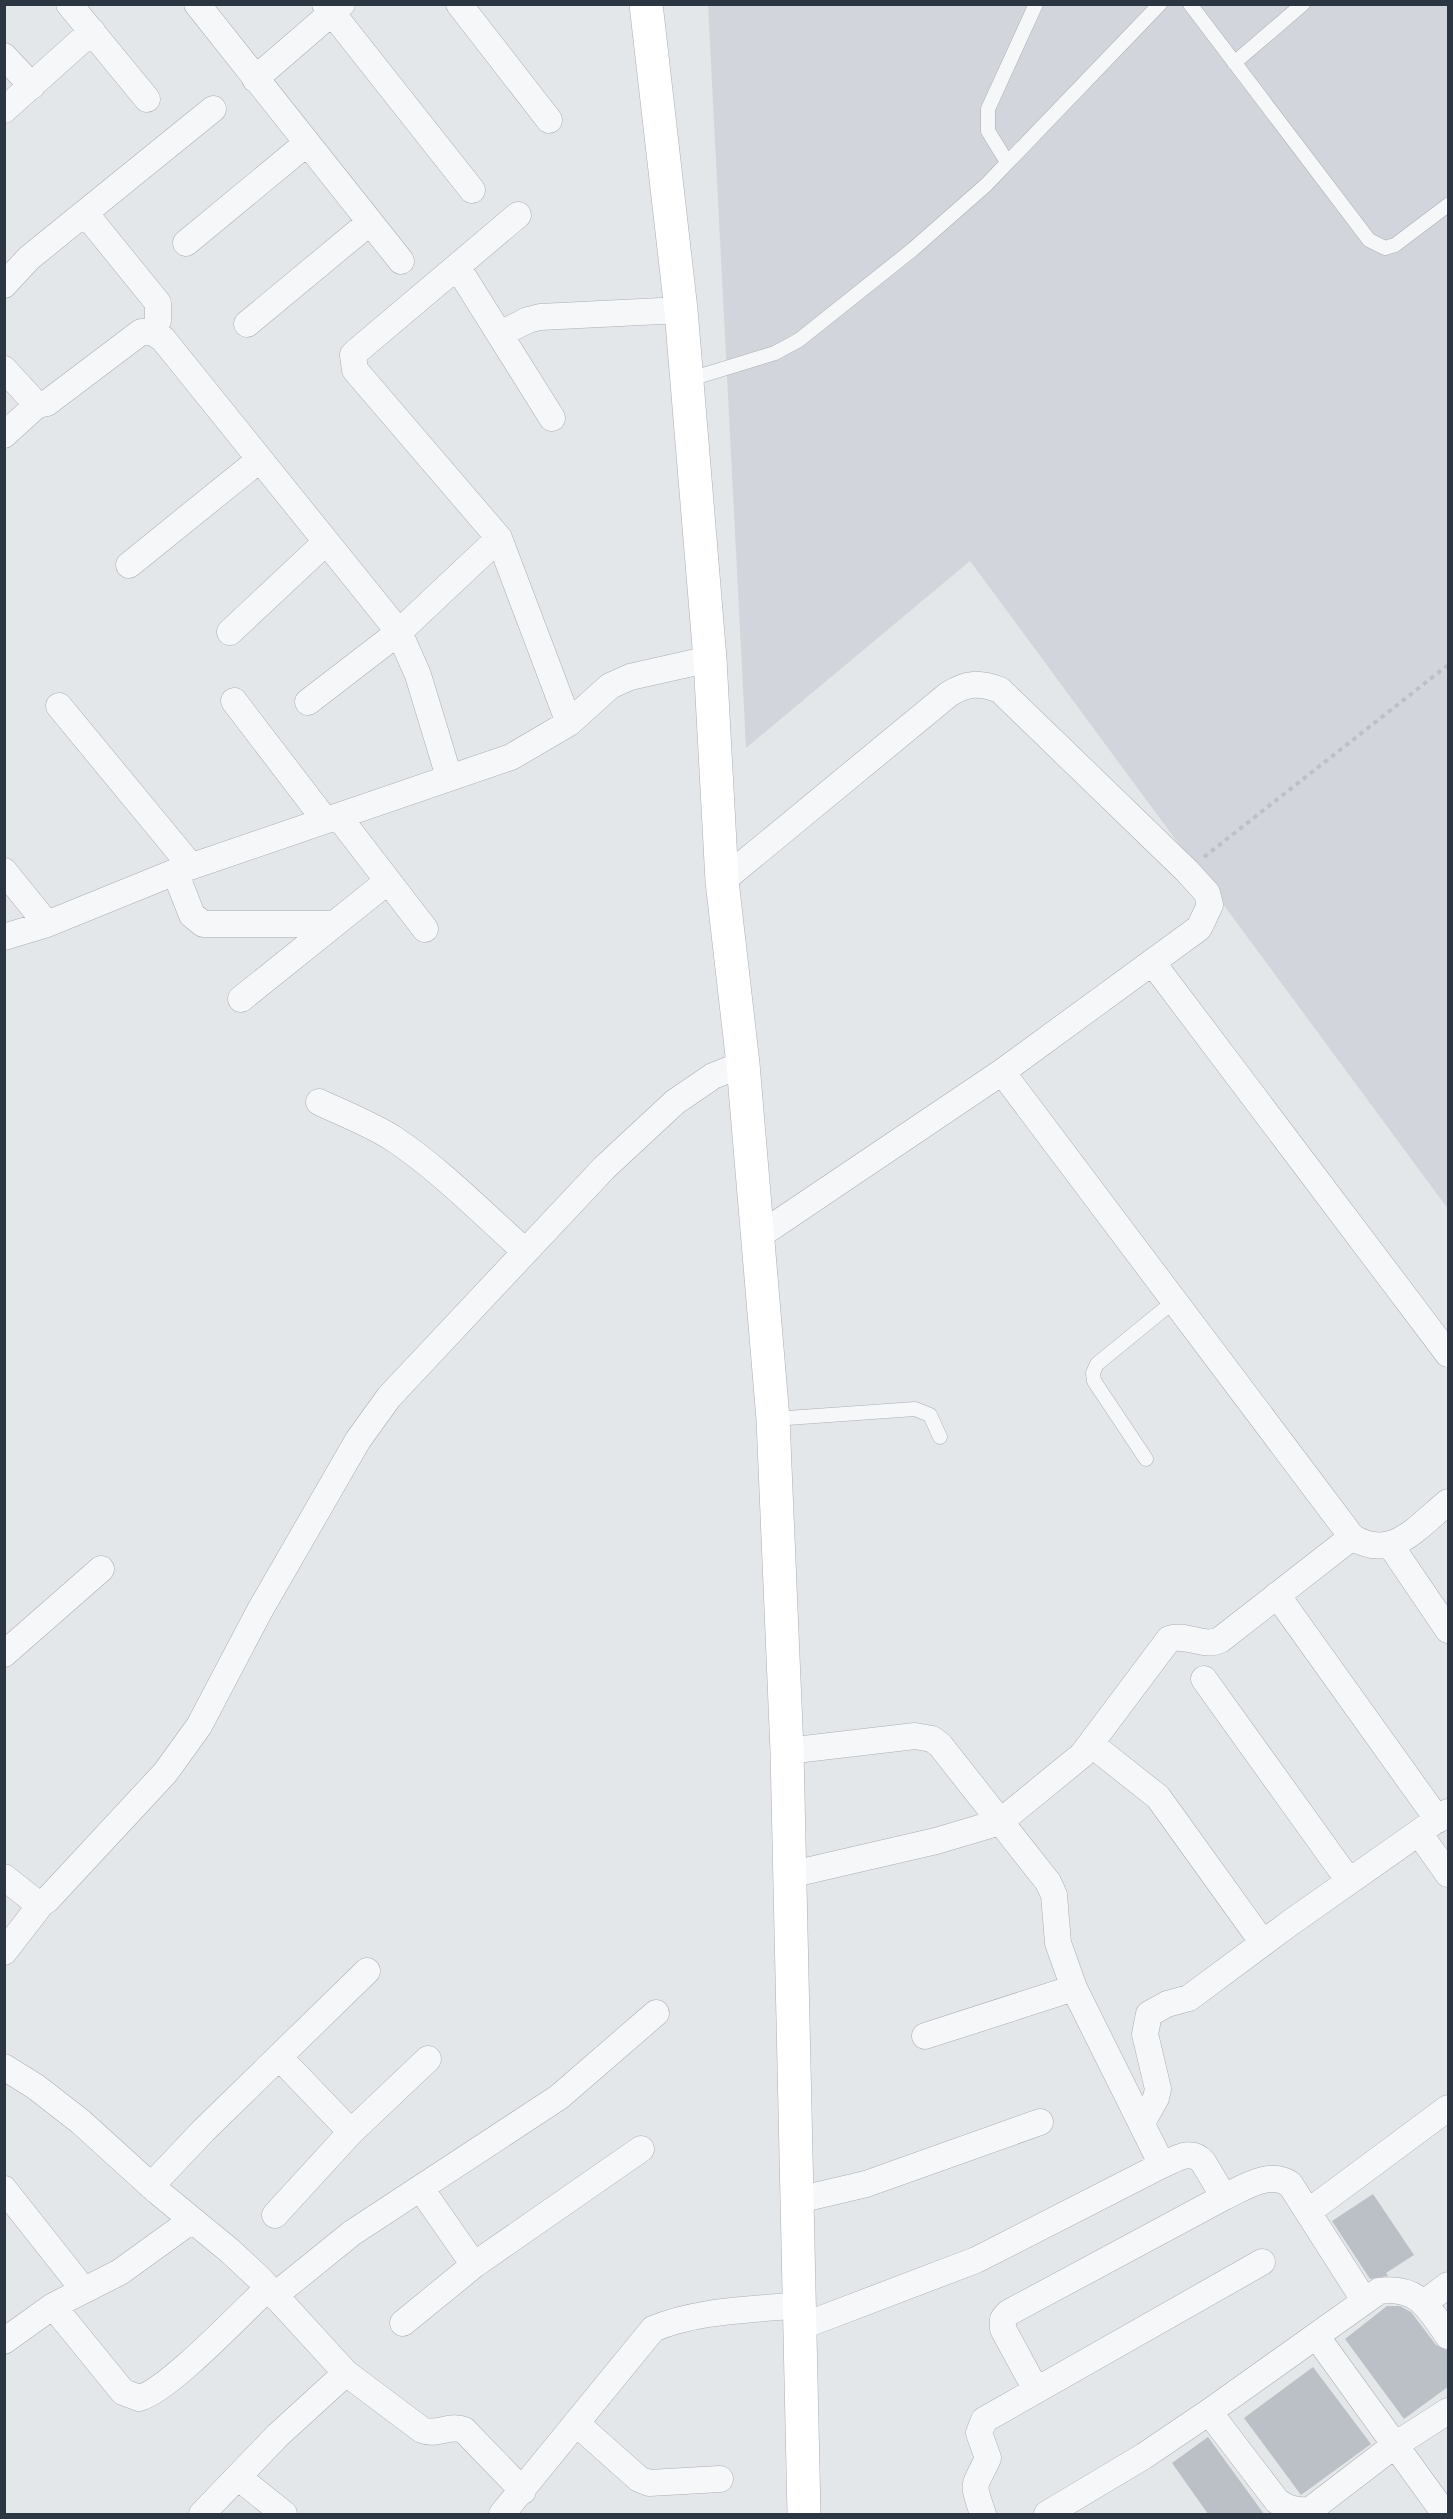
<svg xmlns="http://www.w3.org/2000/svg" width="1453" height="2519" font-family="Signika,sans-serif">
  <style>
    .built { fill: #d2d6dc }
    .building { fill: #bbc0c7 }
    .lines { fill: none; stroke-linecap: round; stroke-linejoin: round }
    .lane-casing { stroke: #a9aeb4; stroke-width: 15 }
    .street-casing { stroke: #a9aeb4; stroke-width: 27 }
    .secondary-casing { stroke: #a9aeb4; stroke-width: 34 }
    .path { stroke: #bdc1c6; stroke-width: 4; stroke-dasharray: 4.5 4.5; stroke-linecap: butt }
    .lane { stroke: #f6f7f9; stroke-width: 14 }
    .street { stroke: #f6f7f9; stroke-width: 26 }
    .secondary { stroke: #fff; stroke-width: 33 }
  </style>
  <rect width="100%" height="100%" fill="#e4e7ea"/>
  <!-- built -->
  <path class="built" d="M708 5H1448V1209L970 561 746 748Z"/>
  <!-- building -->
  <path class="building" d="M1373 2194 1414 2255 1386 2273 1388 2276 1370 2279 1332 2221Z
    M1387 2306H1400L1411 2312 1436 2345 1449 2351V2386L1404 2419 1345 2339Z
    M1313 2367 1371 2444 1301 2495 1244 2418Z
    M1208 2437 1264 2514H1208L1172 2463Z"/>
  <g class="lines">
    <!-- lane casing -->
    <g class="lane-casing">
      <path id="lane" d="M1190 4 1369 240 1385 248 1395 245 1448 205
        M1234 63 1303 4
        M1007 162 988 131V109L1036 4
        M687 380 775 353 799 340 912 250 986 185 1160 4
        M773 1419 915 1409 930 1415 940 1437
        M1146 1459 1094 1381 1093 1373 1097 1364 1173 1302"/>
    </g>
    <!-- street casing -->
    <g class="street-casing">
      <path id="street" d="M69 4 147 99
        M197 4 401 261
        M325 4 472 190
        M459 4 549 120
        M4 56 32 86
        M255 79 342 4
        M4 110 92 31
        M85 213 158 303V321L152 332
        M518 215 357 351 353 355 355 370 499 538 569 723
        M186 243 307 143
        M458 268 552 418
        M4 285 29 258 213 109
        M247 324 370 222
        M500 334 528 320 540 317 681 310
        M4 369 37 405 47 403 141 332H152L163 339 399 632 418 675 449 777
        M4 435 37 405
        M129 565 259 460
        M230 632 325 543
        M234 701 325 820
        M308 702 399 632 499 538
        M59 706 191 866
        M338 816 425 929
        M4 871 47 924
        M175 872 192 915 203 924H334
        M722 881 949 694C967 683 979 682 1000 690L1187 871 1207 893 1210 905 1199 928 1002 1072 757 1237
        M4 937 47 924 175 872 511 757 569 723 610 686 630 677 710 659
        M1152 962 1448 1354
        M241 999 388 881
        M1002 1072 1352 1537C1392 1562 1417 1527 1448 1502
        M319 1102C344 1114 371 1124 394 1139 442 1171 482 1213 525 1251
        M1391 1546 1448 1630
        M1277 1595 1438 1820
        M4 1654 101 1569
        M1204 1679 1349 1881
        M1091 1744 1158 1797 1263 1943
        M787 1751 915 1736 932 1739 940 1745 1048 1882 1054 1895 1058 1943 1074 1988 1162 2165
        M1419 1833 1448 1874
        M789 1875 936 1841 1000 1822 1082 1755 1169 1639C1187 1633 1202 1648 1220 1640L1352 1537
        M4 1877 33 1900 42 1903 47 1900 165 1773 199 1726 260 1610 358 1440 389 1397 604 1168 675 1102 713 1076 743 1064
        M4 1952 42 1903
        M925 2036 1074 1988
        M279 2057 351 2132
        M4 2067 36 2087 81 2122 157 2191 230 2251 260 2279 346 2373 422 2430C437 2436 450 2424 464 2430L523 2491
        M1142 2123 1156 2098 1158 2089 1145 2034 1149 2014 1167 2004 1189 1998 1290 1923 1448 1812
        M151 2186 203 2131 367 1971
        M4 2189 83 2289
        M421 2189 474 2265
        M798 2200 866 2184 1040 2122
        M1308 2212 1448 2108
        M275 2215 351 2132 428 2059
        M274 2296 352 2233 559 2097 656 2013
        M1424 2303 1448 2285
        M53 2306 123 2392 139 2398C167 2392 243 2311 268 2288
        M403 2323 474 2265 641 2149
        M800 2327 976 2260 1162 2165C1176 2159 1191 2148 1203 2162L1224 2197C1243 2188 1270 2170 1290 2184L1364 2300
        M1317 2337 1445 2514
        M4 2341 53 2306 120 2272 192 2220
        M1036 2390 1003 2329V2319L1008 2313 1224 2197
        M1209 2412 1277 2501C1288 2509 1296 2511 1310 2510L1395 2445 1448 2411
        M576 2423 639 2479 649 2483 720 2479
        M238 2477 284 2514
        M202 2514 278 2435 346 2373
        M502 2514 653 2329C697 2310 752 2310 800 2305
        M983 2514C971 2479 974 2490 988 2458L979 2433 984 2420 1262 2262
        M1047 2514 1144 2456 1209 2412 1379 2291C1418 2286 1428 2307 1448 2336"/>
    </g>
    <!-- secondary casing -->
    <g class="secondary-casing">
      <path id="secondary" d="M646 4 681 310 710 659 722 881 743 1064 773 1419 787 1751 804 2514"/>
    </g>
    <!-- path -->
    <path class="path" d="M1204 857 1448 665"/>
    <!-- lane -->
    <use href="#lane" class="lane"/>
    <!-- street -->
    <use href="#street" class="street"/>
    <!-- secondary -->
    <use href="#secondary" class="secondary"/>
  </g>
  <!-- border -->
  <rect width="1453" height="2519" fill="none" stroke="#2c3642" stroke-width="12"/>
</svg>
